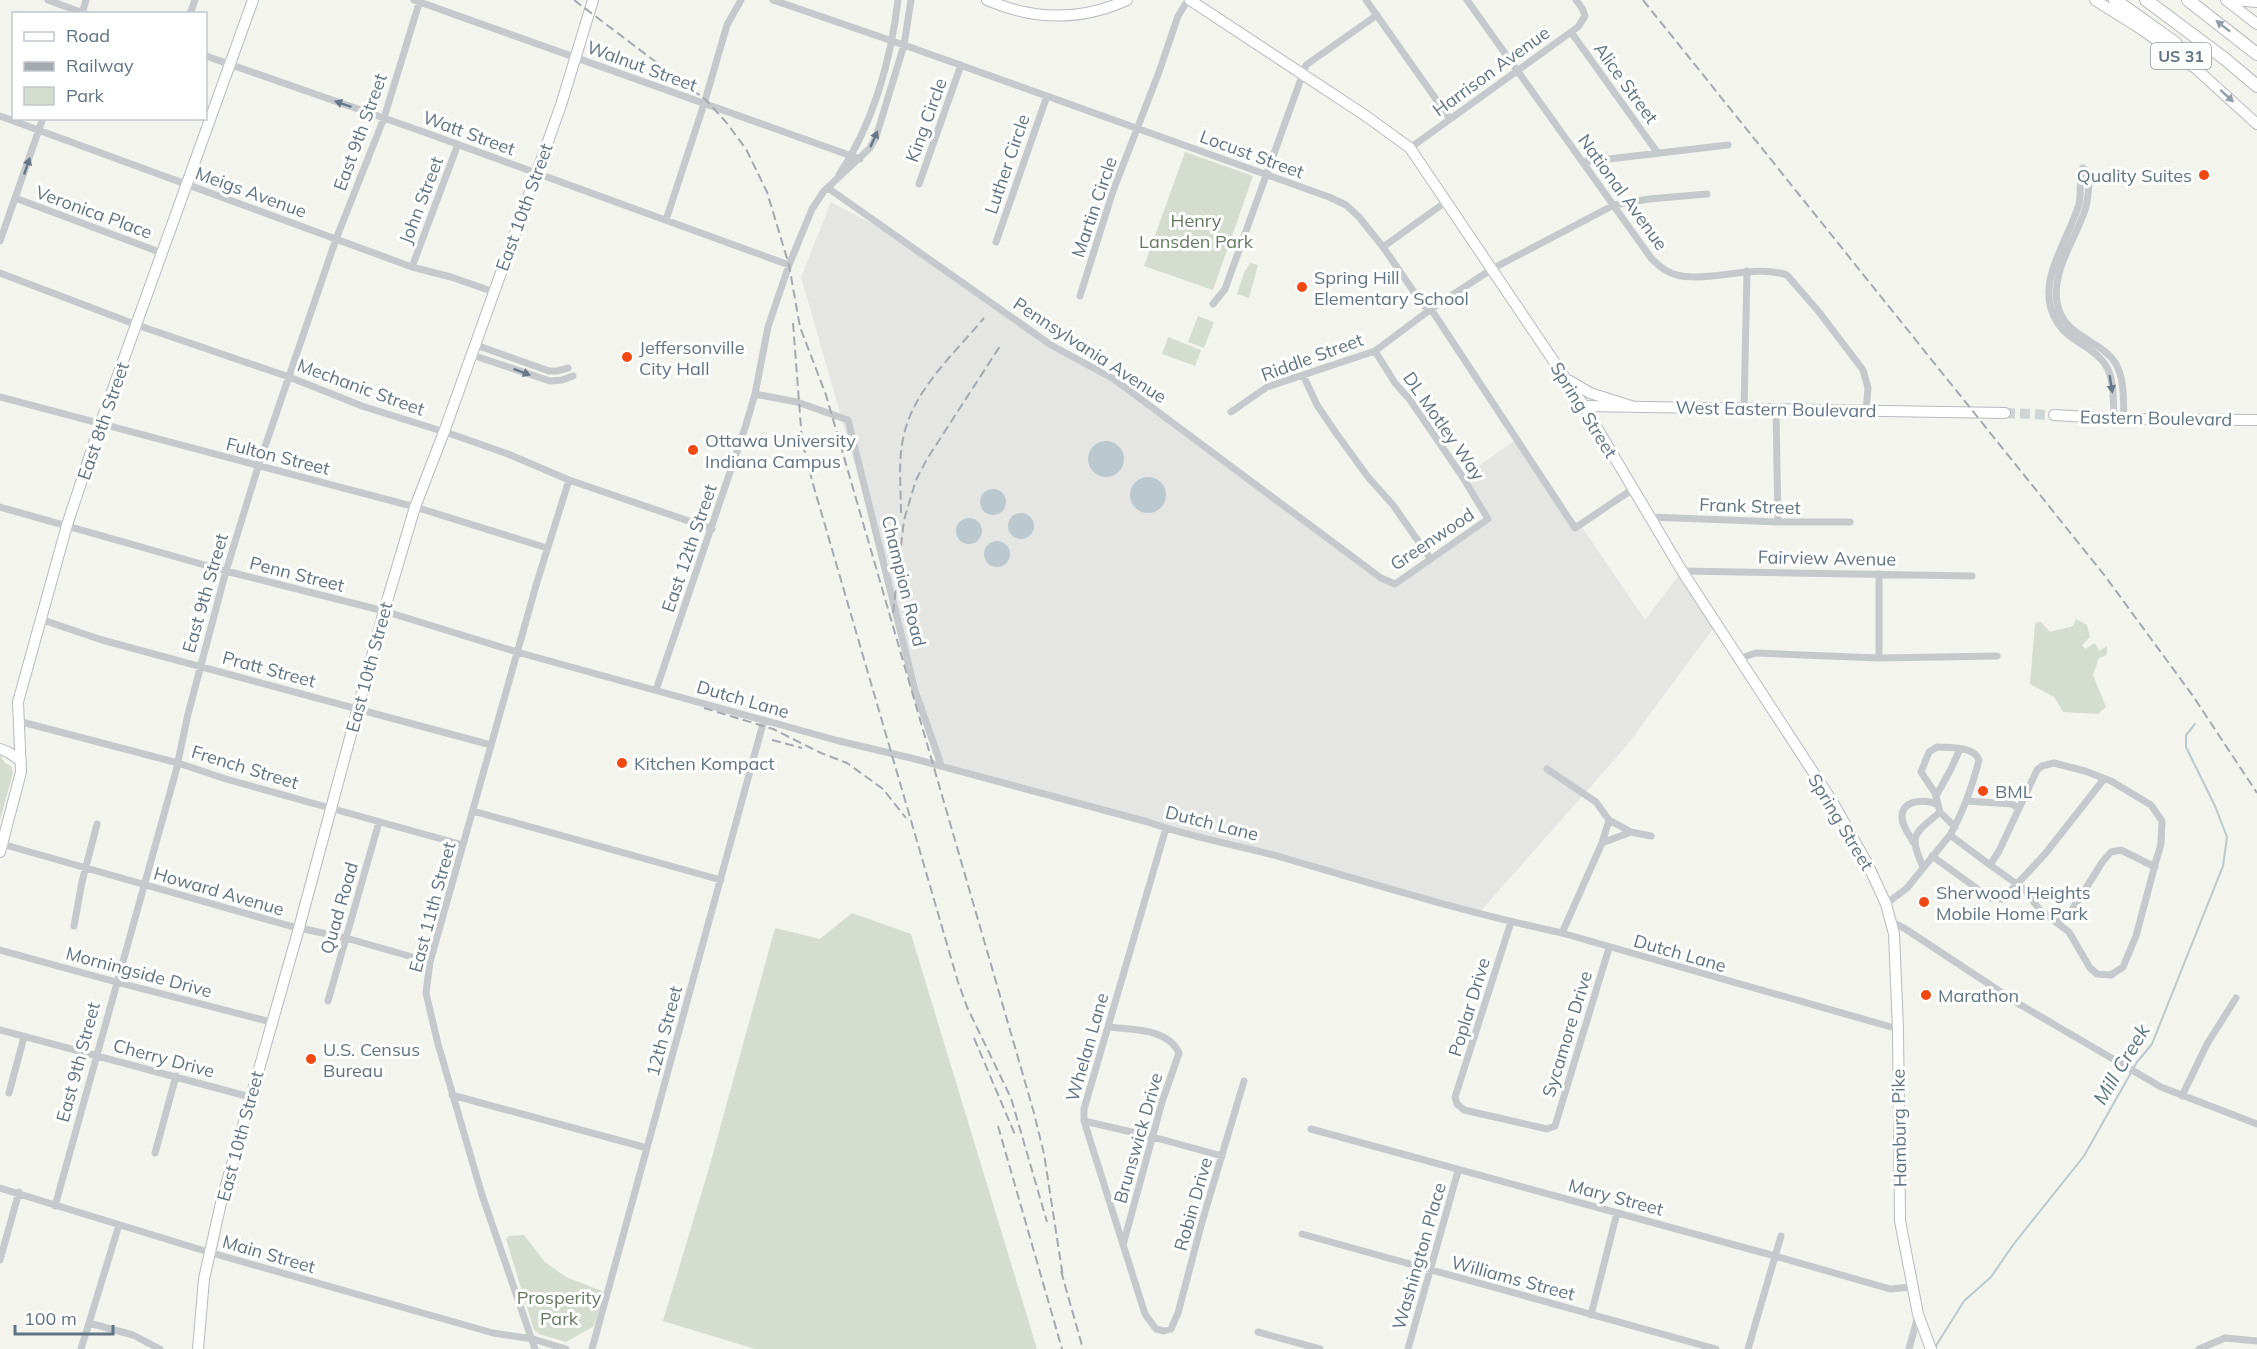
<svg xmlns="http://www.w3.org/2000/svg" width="2257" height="1349" font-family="Mulish,sans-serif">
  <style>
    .built { fill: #e5e6e3 }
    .green { fill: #d5dcd0 }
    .water { fill: #bbc8cd }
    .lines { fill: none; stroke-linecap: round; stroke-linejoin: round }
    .stream { stroke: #bbc8cd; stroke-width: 2 }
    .secondary-tunnel { stroke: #cfd4d4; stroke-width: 10; stroke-dasharray: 10 5; stroke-linecap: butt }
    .secondary-casing { stroke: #b5bbbf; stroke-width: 12 }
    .primary-casing { stroke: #b6babe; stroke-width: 12 }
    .highway-casing { stroke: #b5b9bc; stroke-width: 14 }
    .street { stroke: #c6c9cc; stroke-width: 7 }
    .secondary { stroke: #fff; stroke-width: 10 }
    .primary { stroke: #fff; stroke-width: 10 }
    .highway { stroke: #fff; stroke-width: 12 }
    .rail { stroke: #a3a9af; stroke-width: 2; stroke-dasharray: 9 4.5; stroke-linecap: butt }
    .oneway { fill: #909ea8 }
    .oneway2 { fill: #667887 }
    .poi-dot { fill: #f24812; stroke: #fff; stroke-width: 2 }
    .labels { text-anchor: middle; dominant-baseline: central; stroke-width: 6; stroke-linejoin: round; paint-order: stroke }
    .shield { fill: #fff; stroke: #909ea8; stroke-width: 1.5 }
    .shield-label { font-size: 16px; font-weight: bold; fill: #617483 }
    .street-label { font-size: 18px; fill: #617483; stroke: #fff }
    .poi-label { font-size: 18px; fill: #617483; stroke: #fff; text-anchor: start }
    .park-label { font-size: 18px; fill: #657a60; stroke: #fff }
    .water-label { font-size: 20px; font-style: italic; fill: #5c7781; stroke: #fff }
  </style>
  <rect width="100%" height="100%" fill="#f4f4ef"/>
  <!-- built -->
  <path class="built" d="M831 202 899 238 1051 345 1130 391 1392 584 1488 519 1460 479 1517 439 1575 528 1580 524 1645 620 1682 571 1716 625 1624 749 1479 913 941 765 801 277Z"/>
  <!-- green -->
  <path class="green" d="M1185 152 1253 176 1213 290 1144 266Z
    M1250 263 1258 265 1249 298 1237 294 1244 273Z
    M1198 316 1214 322 1204 348 1188 342Z
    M1168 337 1201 350 1195 366 1162 354Z
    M2076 619 2087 625 2090 637 2082 645 2085 649 2095 643 2099 651 2107 646V655L2099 658 2093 675 2106 707 2098 714 2063 712 2054 697 2030 684 2035 623 2041 622 2050 632 2073 626Z
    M0 755 5 763 11 766 13 773 0 820Z
    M852 913 911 934 1037 1349H755L663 1321 709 1168 775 928 820 939Z
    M524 1235 545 1262 566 1277 604 1292 594 1326 566 1342 539 1334 534 1330 506 1239 509 1236Z"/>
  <!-- water -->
  <path class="water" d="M1088 459a18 18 0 1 1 36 0a18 18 0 1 1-36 0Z
    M1130 495a18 18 0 1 1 36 0a18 18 0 1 1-36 0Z
    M980 502a13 13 0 1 1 26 0a13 13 0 1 1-26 0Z
    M1008 526a13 13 0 1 1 26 0a13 13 0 1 1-26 0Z
    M956 531a13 13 0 1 1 26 0a13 13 0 1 1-26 0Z
    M984 554a13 13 0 1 1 26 0a13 13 0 1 1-26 0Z"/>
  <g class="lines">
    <!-- stream -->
    <path class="stream" d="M1934 1349 1964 1301 1991 1277 2013 1245 2084 1156 2128 1078 2137 1062 2152 1044 2223 866 2227 837 2215 806 2186 747V735L2195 724"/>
    <!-- secondary-tunnel -->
    <path class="secondary-tunnel" d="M2005 413 2054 415"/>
    <!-- secondary casing -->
    <g class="secondary-casing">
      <path id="secondary" d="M987 0C1033 20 1081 21 1127 0
        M1584 406 2005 413
        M2054 415 2124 419 2257 420
        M0 749 8 752 21 761
        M0 852 21 772 18 702 67 525 100 425 253 0"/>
    </g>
    <!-- primary casing -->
    <g class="primary-casing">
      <path id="primary" d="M1190 0 1366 116 1410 148 1584 406 1682 571 1832 801 1868 865 1886 904 1894 934 1898 1029 1900 1221 1918 1314 1931 1349
        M2095 0 2141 29 2192 65 2257 124
        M2226 0 2257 24
        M2234 0 2257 2
        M1570 381 1590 393 1631 406
        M198 1349 204 1279 221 1203 299 928 384 611 415 507 444 432 561 105 593 0"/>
    </g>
    <!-- highway casing -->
    <g class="highway-casing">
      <path id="highway" d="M2115 0 2175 43 2192 65
        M2146 0 2225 59 2257 86
        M2188 0 2257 54"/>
    </g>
    <!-- street -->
    <path class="street" d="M48 0 86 14
      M414 0 860 159
      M773 0 904 45 1329 197 1346 205 1359 217 1383 247 1423 305 1431 309 1575 528 1633 489
      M1366 0 1450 119
      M1467 0 1651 258C1655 262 1660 267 1665 270 1695 289 1750 262 1787 275L1819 312 1863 370 1868 388 1866 411
      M82 14 86 0
      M190 14 195 0
      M1571 32 1657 152
      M206 56 421 131 789 265
      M0 116 412 267 451 277 494 292
      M1410 148 1578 27 1585 16 1582 8 1576 0
      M1583 162 1728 145
      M2083 168 2089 174C2089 186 2089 198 2085 210 2075 240 2052 270 2057 302 2062 337 2101 339 2116 364 2125 380 2123 402 2124 419
      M2083 168C2078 180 2082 192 2079 204 2068 242 2033 284 2057 322 2068 341 2093 346 2105 364 2115 379 2113 402 2114 418
      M839 175C873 124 891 60 898 0
      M919 184 961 65
      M828 188 1051 345 1112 378 1130 391 1381 578 1395 584 1488 519 1462 476 1410 400 1395 383 1375 351
      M15 198 162 253
      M666 220 704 104 727 25 741 0
      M0 241 43 118
      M996 242 1047 96
      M1383 247 1447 201
      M412 267 458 144
      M0 273 137 325 289 377 362 406 454 435 508 454 569 480 712 529
      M1080 296 1113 191 1159 72 1178 16 1188 0
      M1213 304 1225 289 1306 65 1377 15
      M476 345 549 371H557L568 368
      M472 355 550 381 562 380 573 376
      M1303 375 1317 405 1336 433 1368 477 1393 505 1430 558
      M755 394 797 402 848 420 915 690 941 765
      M0 397 415 507 547 548
      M1744 410 1747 271
      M1776 411 1778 522
      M1231 412 1267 387 1375 351 1431 309 1492 269 1614 205 1649 199 1707 194
      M0 507 226 571 384 611 517 652 839 741 911 758 1148 822C1192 838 1239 845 1284 858 1376 885 1468 913 1562 933L1898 1029
      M1650 517 1778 522H1850
      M1682 571 1972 576
      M40 619 102 640 491 745
      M1879 658V574
      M1738 659 1756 653 1879 658 1997 656
      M656 690 745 428 755 394 768 327 789 265 812 209 824 191 870 148 876 137 904 45 911 0
      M18 721 178 763 226 779 463 845
      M1547 769 1596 802 1609 820 1631 832 1651 836
      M1936 796 1951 769 1960 749
      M1967 801 2012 804 2018 808
      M473 811 721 880
      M1166 828 1084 1109V1121L1145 1314 1156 1329 1164 1331 1171 1329 1178 1313 1202 1222 1244 1081
      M1950 835 1990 865 1999 851 2037 770 2042 766 2054 763 2085 771 2111 781 2151 805 2162 821 2161 844 2156 861 2136 936 2123 967 2111 975 2097 974 2090 968 2069 932 2040 910 2024 889 1990 865
      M1913 842C1909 834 1901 825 1902 815 1904 799 1927 799 1938 805
      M1602 843 1609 820
      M2 844 290 926 346 938 430 962
      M1932 856 1990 898 2003 899 2045 854 2104 779
      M1923 867C1908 833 1914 835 1940 812
      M1886 904 1907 888 1950 835C1964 811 1972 787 1979 760 1974 746 1950 748 1937 747L1929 752 1921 772 1935 793 1940 812 1955 827
      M1511 922 1455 1097 1457 1104 1464 1110 1547 1129 1555 1126 1609 948
      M1891 922 1904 928 2019 1004 2161 1087 2257 1124
      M2058 922 2070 913 2103 861 2111 852 2121 850 2155 867
      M74 926 82 882 97 824
      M1562 933 1602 843 1631 832
      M0 950 116 982 271 1022
      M328 1001 379 822
      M1109 1027C1132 1030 1168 1028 1179 1053L1162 1102 1123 1245
      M0 1030 250 1097
      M9 1093 24 1037
      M452 1095 647 1148
      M2182 1096 2207 1044 2236 998
      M1084 1121 1153 1137 1222 1156
      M1311 1129 1775 1256 1890 1289 1912 1287
      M155 1153 176 1076
      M0 1188 205 1251 493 1333 533 1339 566 1349
      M55 1206 176 771 188 714 226 571 258 467 336 239 384 118 420 0
      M1302 1234 1716 1349
      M0 1260 19 1192
      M1591 1315 1617 1213
      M89 1323 133 1335 160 1349
      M1258 1332 1320 1349
      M81 1349 119 1225
      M535 1349 482 1195 438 1044 426 993 430 962 537 582 569 480
      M592 1349 764 720
      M1408 1349 1458 1171
      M1748 1349 1781 1236
      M1909 1349 1918 1316
      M2199 1349 2225 1338 2257 1341"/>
    <!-- secondary -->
    <use href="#secondary" class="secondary"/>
    <!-- primary -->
    <use href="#primary" class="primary"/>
    <!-- highway -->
    <use href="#highway" class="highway"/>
    <!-- rail -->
    <path class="rail" d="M574 0 706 100 726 122 746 149 767 192 789 265 800 327 826 395 1034 1113 1044 1154 1063 1277
      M1643 0 2105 576 2193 696 2257 793
      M793 323 802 441 813 484 958 982 967 1007 1011 1098 1047 1222
      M901 513C901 488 898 463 903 439 912 391 954 354 984 318
      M893 613 904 520 916 480 927 459 1000 346
      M704 708 773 729 821 753 847 763 883 789 906 818
      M772 740 802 748
      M974 1038 1016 1137
      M998 1126 1062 1349
      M1061 1271 1083 1349"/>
  </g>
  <!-- one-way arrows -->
  <defs><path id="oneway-solid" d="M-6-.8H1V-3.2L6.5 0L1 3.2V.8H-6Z" transform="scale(1.5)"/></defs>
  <g class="oneway">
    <use href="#oneway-solid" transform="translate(2223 26) rotate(-142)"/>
    <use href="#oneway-solid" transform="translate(2227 96) rotate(42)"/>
  </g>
  <g class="oneway2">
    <use href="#oneway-solid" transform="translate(343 104) rotate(-161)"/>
    <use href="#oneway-solid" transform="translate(874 139) rotate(-66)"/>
    <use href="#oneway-solid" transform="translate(27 166) rotate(-71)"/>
    <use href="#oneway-solid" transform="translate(522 372) rotate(21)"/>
    <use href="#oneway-solid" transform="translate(2111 384) rotate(81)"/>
  </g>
  <!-- markers -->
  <g class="poi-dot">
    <circle cx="2204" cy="175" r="6"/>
    <circle cx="1302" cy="287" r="6"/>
    <circle cx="627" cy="357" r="6"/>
    <circle cx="693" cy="450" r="6"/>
    <circle cx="622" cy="763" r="6"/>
    <circle cx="1983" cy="791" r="6"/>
    <circle cx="1924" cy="902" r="6"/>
    <circle cx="1926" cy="995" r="6"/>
    <circle cx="311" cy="1059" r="6"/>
  </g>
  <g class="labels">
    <!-- shield labels -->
    <rect class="shield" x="2151" y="43" width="60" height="26" rx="4.5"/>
    <g class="shield-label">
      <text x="2181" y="56">US 31</text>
    </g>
    <!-- street labels -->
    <g class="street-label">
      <text transform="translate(642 66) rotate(20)">Walnut Street</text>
      <text transform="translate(1491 71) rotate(-36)">Harrison Avenue</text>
      <text transform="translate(1626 83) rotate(54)">Alice Street</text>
      <text transform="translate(926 120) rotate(-70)">King Circle</text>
      <text transform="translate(360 132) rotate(-70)">East 9th Street</text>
      <text transform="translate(469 133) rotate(20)">Watt Street</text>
      <text transform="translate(1252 154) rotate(20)">Locust Street</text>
      <text transform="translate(1007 164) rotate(-71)">Luther Circle</text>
      <text transform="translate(251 192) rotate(20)">Meigs Avenue</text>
      <text transform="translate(1623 192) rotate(54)">National Avenue</text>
      <text transform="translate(421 200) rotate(-69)">John Street</text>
      <text transform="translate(524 207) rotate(-70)">East 10th Street</text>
      <text transform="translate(1094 207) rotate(-71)">Martin Circle</text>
      <text transform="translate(94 212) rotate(20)">Veronica Place</text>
      <text transform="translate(1090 350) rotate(33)">Pennsylvania Avenue</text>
      <text transform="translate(1312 357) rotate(-20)">Riddle Street</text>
      <text transform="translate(361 387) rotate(20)">Mechanic Street</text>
      <text transform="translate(1776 409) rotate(1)">West Eastern Boulevard</text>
      <text transform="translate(1584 410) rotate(58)">Spring Street</text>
      <text transform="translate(2156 418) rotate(1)">Eastern Boulevard</text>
      <text transform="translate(103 421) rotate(-71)">East 8th Street</text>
      <text transform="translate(1444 426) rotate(55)">DL Motley Way</text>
      <text transform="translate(278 456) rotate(14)">Fulton Street</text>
      <text transform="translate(1750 506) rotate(2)">Frank Street</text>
      <text transform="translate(1432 539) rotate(-34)">Greenwood</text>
      <text transform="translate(689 548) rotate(-71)">East 12th Street</text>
      <text transform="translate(1827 558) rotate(1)">Fairview Avenue</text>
      <text transform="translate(297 574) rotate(14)">Penn Street</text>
      <text transform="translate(904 581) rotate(76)">Champion Road</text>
      <text transform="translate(205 593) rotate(-74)">East 9th Street</text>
      <text transform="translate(369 667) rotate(-75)">East 10th Street</text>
      <text transform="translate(269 669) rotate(15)">Pratt Street</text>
      <text transform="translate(743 699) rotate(16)">Dutch Lane</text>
      <text transform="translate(245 767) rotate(17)">French Street</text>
      <text transform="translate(1841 822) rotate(59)">Spring Street</text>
      <text transform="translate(1212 823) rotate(14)">Dutch Lane</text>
      <text transform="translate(219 891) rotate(16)">Howard Avenue</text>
      <text transform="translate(432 907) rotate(-75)">East 11th Street</text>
      <text transform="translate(339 908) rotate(-74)">Quad Road</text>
      <text transform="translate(1680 953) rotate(16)">Dutch Lane</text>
      <text transform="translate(139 972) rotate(15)">Morningside Drive</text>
      <text transform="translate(1469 1007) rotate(-73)">Poplar Drive</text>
      <text transform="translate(664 1031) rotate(-75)">12th Street</text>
      <text transform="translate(1567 1034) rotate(-73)">Sycamore Drive</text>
      <text transform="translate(1087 1047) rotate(-74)">Whelan Lane</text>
      <text transform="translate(164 1058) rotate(15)">Cherry Drive</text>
      <text transform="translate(78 1062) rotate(-75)">East 9th Street</text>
      <text transform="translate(1899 1128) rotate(-91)">Hamburg Pike</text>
      <text transform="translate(240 1136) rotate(-75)">East 10th Street</text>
      <text transform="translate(1138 1138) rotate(-74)">Brunswick Drive</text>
      <text transform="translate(1616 1197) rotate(15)">Mary Street</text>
      <text transform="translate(1193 1204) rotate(-74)">Robin Drive</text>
      <text transform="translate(269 1254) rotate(16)">Main Street</text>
      <text transform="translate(1419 1256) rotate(-74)">Washington Place</text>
      <text transform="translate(1513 1278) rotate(15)">Williams Street</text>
    </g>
    <!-- poi labels -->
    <g class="poi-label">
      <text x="2192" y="175" text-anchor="end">Quality Suites</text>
      <text x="1314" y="277">Spring Hill<tspan x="1314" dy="21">Elementary School</tspan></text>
      <text x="639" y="347">Jeffersonville<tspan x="639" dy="21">City Hall</tspan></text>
      <text x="705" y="440">Ottawa University<tspan x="705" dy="21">Indiana Campus</tspan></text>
      <text x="634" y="763">Kitchen Kompact</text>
      <text x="1995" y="791">BML</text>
      <text x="1936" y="892">Sherwood Heights<tspan x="1936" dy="21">Mobile Home Park</tspan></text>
      <text x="1938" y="995">Marathon</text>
      <text x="323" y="1049">U.S. Census<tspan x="323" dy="21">Bureau</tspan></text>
    </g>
    <!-- park labels -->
    <g class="park-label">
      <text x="1196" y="220">Henry<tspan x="1196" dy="21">Lansden Park</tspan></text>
      <text x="559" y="1297">Prosperity<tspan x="559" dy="21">Park</tspan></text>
    </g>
    <!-- water labels -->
    <g class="water-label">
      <text transform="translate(2121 1064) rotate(-59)">Mill Creek</text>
    </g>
  </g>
  <!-- legend -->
  <rect x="12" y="12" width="195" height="108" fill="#ffffff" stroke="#c0c7cd" stroke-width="1.5"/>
  <rect x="24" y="32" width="30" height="9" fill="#ffffff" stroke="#c0c7cd" stroke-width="1.5"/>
  <text x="66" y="42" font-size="18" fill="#617483">Road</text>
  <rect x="24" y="62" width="30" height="9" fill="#a3a9af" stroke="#c0c7cd" stroke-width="1.5"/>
  <text x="66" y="72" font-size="18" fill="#617483">Railway</text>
  <rect x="24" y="87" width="30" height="18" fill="#d5dcd0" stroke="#c0c7cd" stroke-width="1.5"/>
  <text x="66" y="102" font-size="18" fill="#617483">Park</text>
  <!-- scale -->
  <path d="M15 1325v9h98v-9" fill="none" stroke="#617483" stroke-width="3"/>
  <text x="24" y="1325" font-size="18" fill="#617483" stroke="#ffffff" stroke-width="4.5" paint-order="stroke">100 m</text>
</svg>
